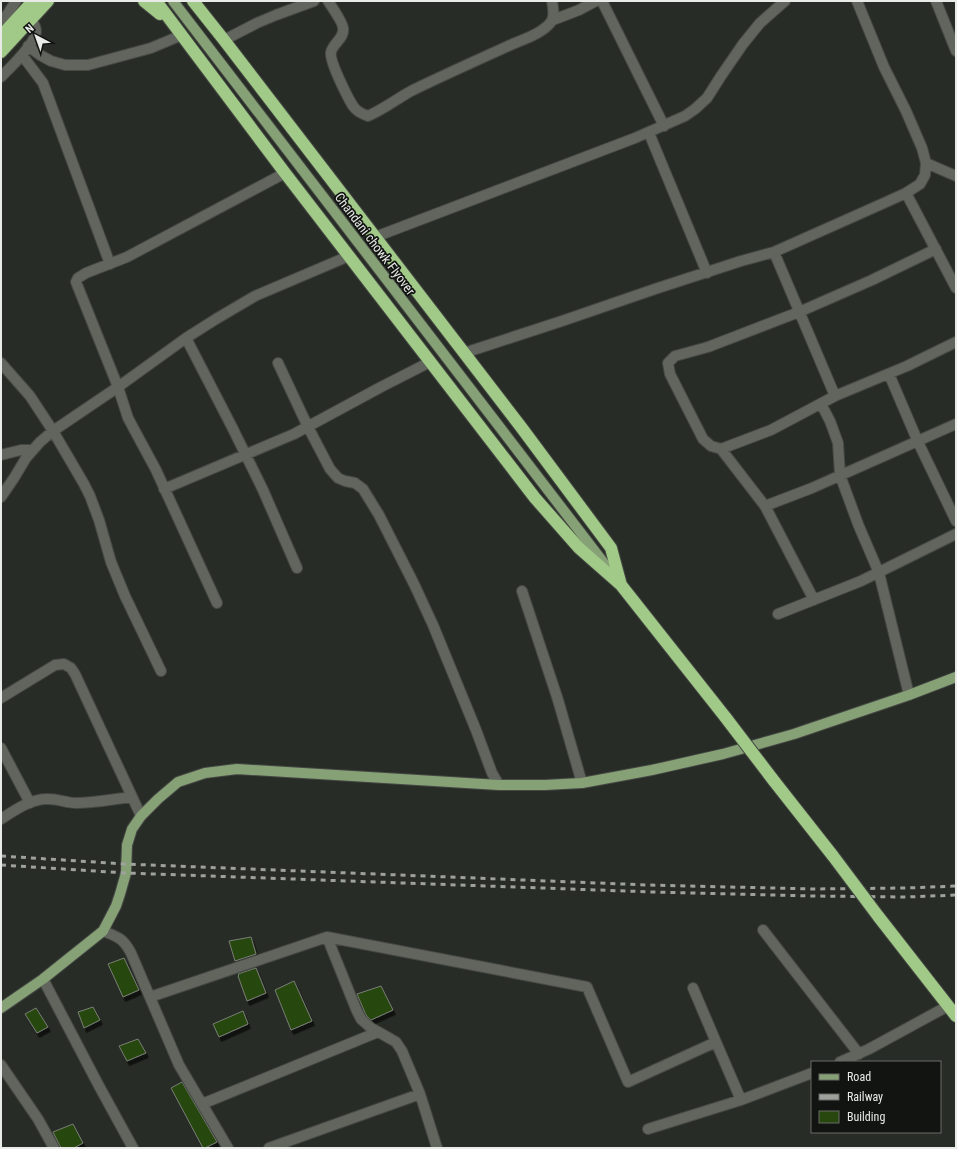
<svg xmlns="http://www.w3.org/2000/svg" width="957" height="1149" font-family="'Roboto Condensed',sans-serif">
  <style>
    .building { fill: #28470f; stroke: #797e76; filter: url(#shadow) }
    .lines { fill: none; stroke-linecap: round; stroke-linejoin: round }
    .minor-casing { stroke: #454843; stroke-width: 12 }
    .major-casing { stroke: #454843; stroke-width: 12 }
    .highway-casing { stroke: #454843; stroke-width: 14 }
    .minor { stroke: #61655e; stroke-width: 10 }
    .major { stroke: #87a177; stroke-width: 10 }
    .highway { stroke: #a1c987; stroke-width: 12 }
    .rail { stroke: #9ea19c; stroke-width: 3; stroke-dasharray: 5 5; stroke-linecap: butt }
    .highway-bridge-casing { stroke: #454843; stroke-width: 14; stroke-linecap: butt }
    .highway-bridge { stroke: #a1c987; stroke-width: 12 }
    .labels { text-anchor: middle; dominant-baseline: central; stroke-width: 3.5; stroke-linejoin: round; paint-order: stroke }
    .street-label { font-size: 13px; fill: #e8ebe7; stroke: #121411 }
  </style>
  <defs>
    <filter id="shadow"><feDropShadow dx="2.5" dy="4.5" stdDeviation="0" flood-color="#0009"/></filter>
  </defs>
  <rect width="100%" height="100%" fill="#282c26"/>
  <!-- building -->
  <path class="building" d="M251 937 256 954 235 961 229 941Z
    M124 958 139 990 123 997 108 964Z
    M256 968 266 993 247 1001 238 976 239 975 238 974Z
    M294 981 312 1021 291 1030 275 990Z
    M381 986 393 1010 371 1020 366 1015 357 994Z
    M93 1007 100 1020 84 1028 78 1012Z
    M36 1008 48 1027 37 1033 25 1014Z
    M243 1011 248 1024 219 1037 213 1024Z
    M138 1039 146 1053 127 1061 119 1046Z
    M182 1082 217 1142 205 1148H203L171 1088Z
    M73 1124 83 1143 74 1148H61L53 1132Z"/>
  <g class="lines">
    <!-- minor casing -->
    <g class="minor-casing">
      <path id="minor" d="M328 1C332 7 343 23 343 28 345 38 333 43 331 52 329 61 348 98 353 106 357 112 362 114 368 116 384 109 398 98 413 90 444 75 475 61 506 47 520 40 541 35 551 22 555 17 553 7 552 1
        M602 1 664 126
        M936 1 956 51
        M553 20 579 10 596 1
        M1 21 7 15 16 1
        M224 40 257 23 276 15 314 1
        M28 46 40 55 51 61 65 65H88L151 48 182 35
        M22 55 43 83 110 264
        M1 77C10 68 36 43 36 31 36 27 33 22 31 19
        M649 133 707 273
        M926 163 956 176
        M906 193 956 288
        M375 237 635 138 685 116 695 109 707 98 721 76 743 44 760 23 785 1
        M936 249 872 280 799 312 708 347 675 356 668 363 670 374 703 439 711 446 721 449 771 430 835 396 907 366 956 342
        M774 252 835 396
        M186 338 232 427 263 490 297 568
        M464 353 562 321 655 289 741 261 774 252 884 203 906 193 920 184 925 175 926 163 922 148 906 111 884 67 857 1
        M1 363 30 396 53 431 84 484 90 496 99 520 111 562 125 596 161 671
        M278 363 308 427 330 469 338 478 345 481 355 483 363 489 379 515 414 584 433 625 476 730 492 773 499 785
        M889 374 918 442 956 521
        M821 404 830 421 838 443 840 475 858 524 879 573 909 695
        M721 449 765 506 814 600
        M1 455 21 450H32
        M164 489 294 434 381 387 430 362
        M1 497 14 478 26 458 40 442 53 431 118 387 186 338 216 319 255 296 349 256
        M765 506 812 488 956 424
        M522 591 558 700 582 783
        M217 603 156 470 128 418 118 387 76 282 78 278 86 273 127 257 285 173
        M778 614 861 581 956 534
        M1 698 55 665 64 664 71 668 75 674 141 816
        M1 748 30 803
        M1 819C15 810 32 798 49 799 58 799 67 803 76 803 95 803 114 799 132 797
        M763 930 859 1054
        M103 931C118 937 123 938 131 953L179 1065 228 1148
        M327 937 356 1009 361 1019 371 1028 382 1034 396 1042 402 1051 420 1094 437 1148
        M43 979 99 1086 133 1148
        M150 997 327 937 587 987 628 1082 716 1042 693 988
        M716 1042 741 1100
        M840 1062 869 1049 948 1006
        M1 1065 38 1119 54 1148
        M202 1104 378 1032
        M648 1129 741 1100 812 1073
        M269 1148 420 1094"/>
    </g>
    <!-- major casing -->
    <g class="major-casing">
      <path id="major" d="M173 1 610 571
        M1 1008 43 979 103 931 116 906 120 894 126 873 127 845 132 829 141 816 158 799 178 782 205 773 237 769 499 785H545L582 783 652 770 723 754 794 734 909 695 956 677"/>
    </g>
    <!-- highway casing -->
    <g class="highway-casing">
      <path id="highway" d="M144 1 160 14
        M156 1 285 173 535 498 579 548 621 585 726 718
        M193 1 224 40 521 427 611 548 621 585
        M1 36 33 1
        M1 52 48 1
        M774 781 833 856
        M878 916 956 1016"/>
    </g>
    <!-- minor -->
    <use href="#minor" class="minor"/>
    <!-- major -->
    <use href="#major" class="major"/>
    <!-- highway -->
    <use href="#highway" class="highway"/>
    <!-- rail -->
    <path class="rail" d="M1 856 125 864 648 885 812 889 906 888 956 886
      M1 865 126 873 653 892 813 896 907 897 956 895"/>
    <!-- highway-bridge casing -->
    <g class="highway-bridge-casing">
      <path id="highway-bridge" d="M726 718 774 781
        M833 856 878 916"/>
    </g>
    <!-- highway-bridge -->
    <use href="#highway-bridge" class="highway-bridge"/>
  </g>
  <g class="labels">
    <!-- street labels -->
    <g class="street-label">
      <text transform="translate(375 244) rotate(53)">Chandani chowk Flyover</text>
    </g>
  </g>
  <!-- border -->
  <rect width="957" height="1149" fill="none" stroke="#e8ebe7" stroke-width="4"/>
  <!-- legend -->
  <rect x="811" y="1061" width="130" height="72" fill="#121411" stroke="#686a67"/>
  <rect x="819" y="1074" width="20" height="6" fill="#87a177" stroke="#686a67"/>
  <text x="847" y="1081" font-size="12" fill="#e8ebe7">Road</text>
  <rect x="819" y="1094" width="20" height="6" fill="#9ea19c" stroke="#686a67"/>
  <text x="847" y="1101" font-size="12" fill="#e8ebe7">Railway</text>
  <rect x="819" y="1111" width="20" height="12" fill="#28470f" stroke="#686a67"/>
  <text x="847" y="1121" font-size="12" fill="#e8ebe7">Building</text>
  <!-- north arrow -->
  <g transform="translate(36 36) rotate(319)" stroke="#121411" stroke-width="3" paint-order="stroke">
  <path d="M0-3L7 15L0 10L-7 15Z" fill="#e8ebe7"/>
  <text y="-6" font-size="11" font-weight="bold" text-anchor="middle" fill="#e8ebe7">N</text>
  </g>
</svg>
